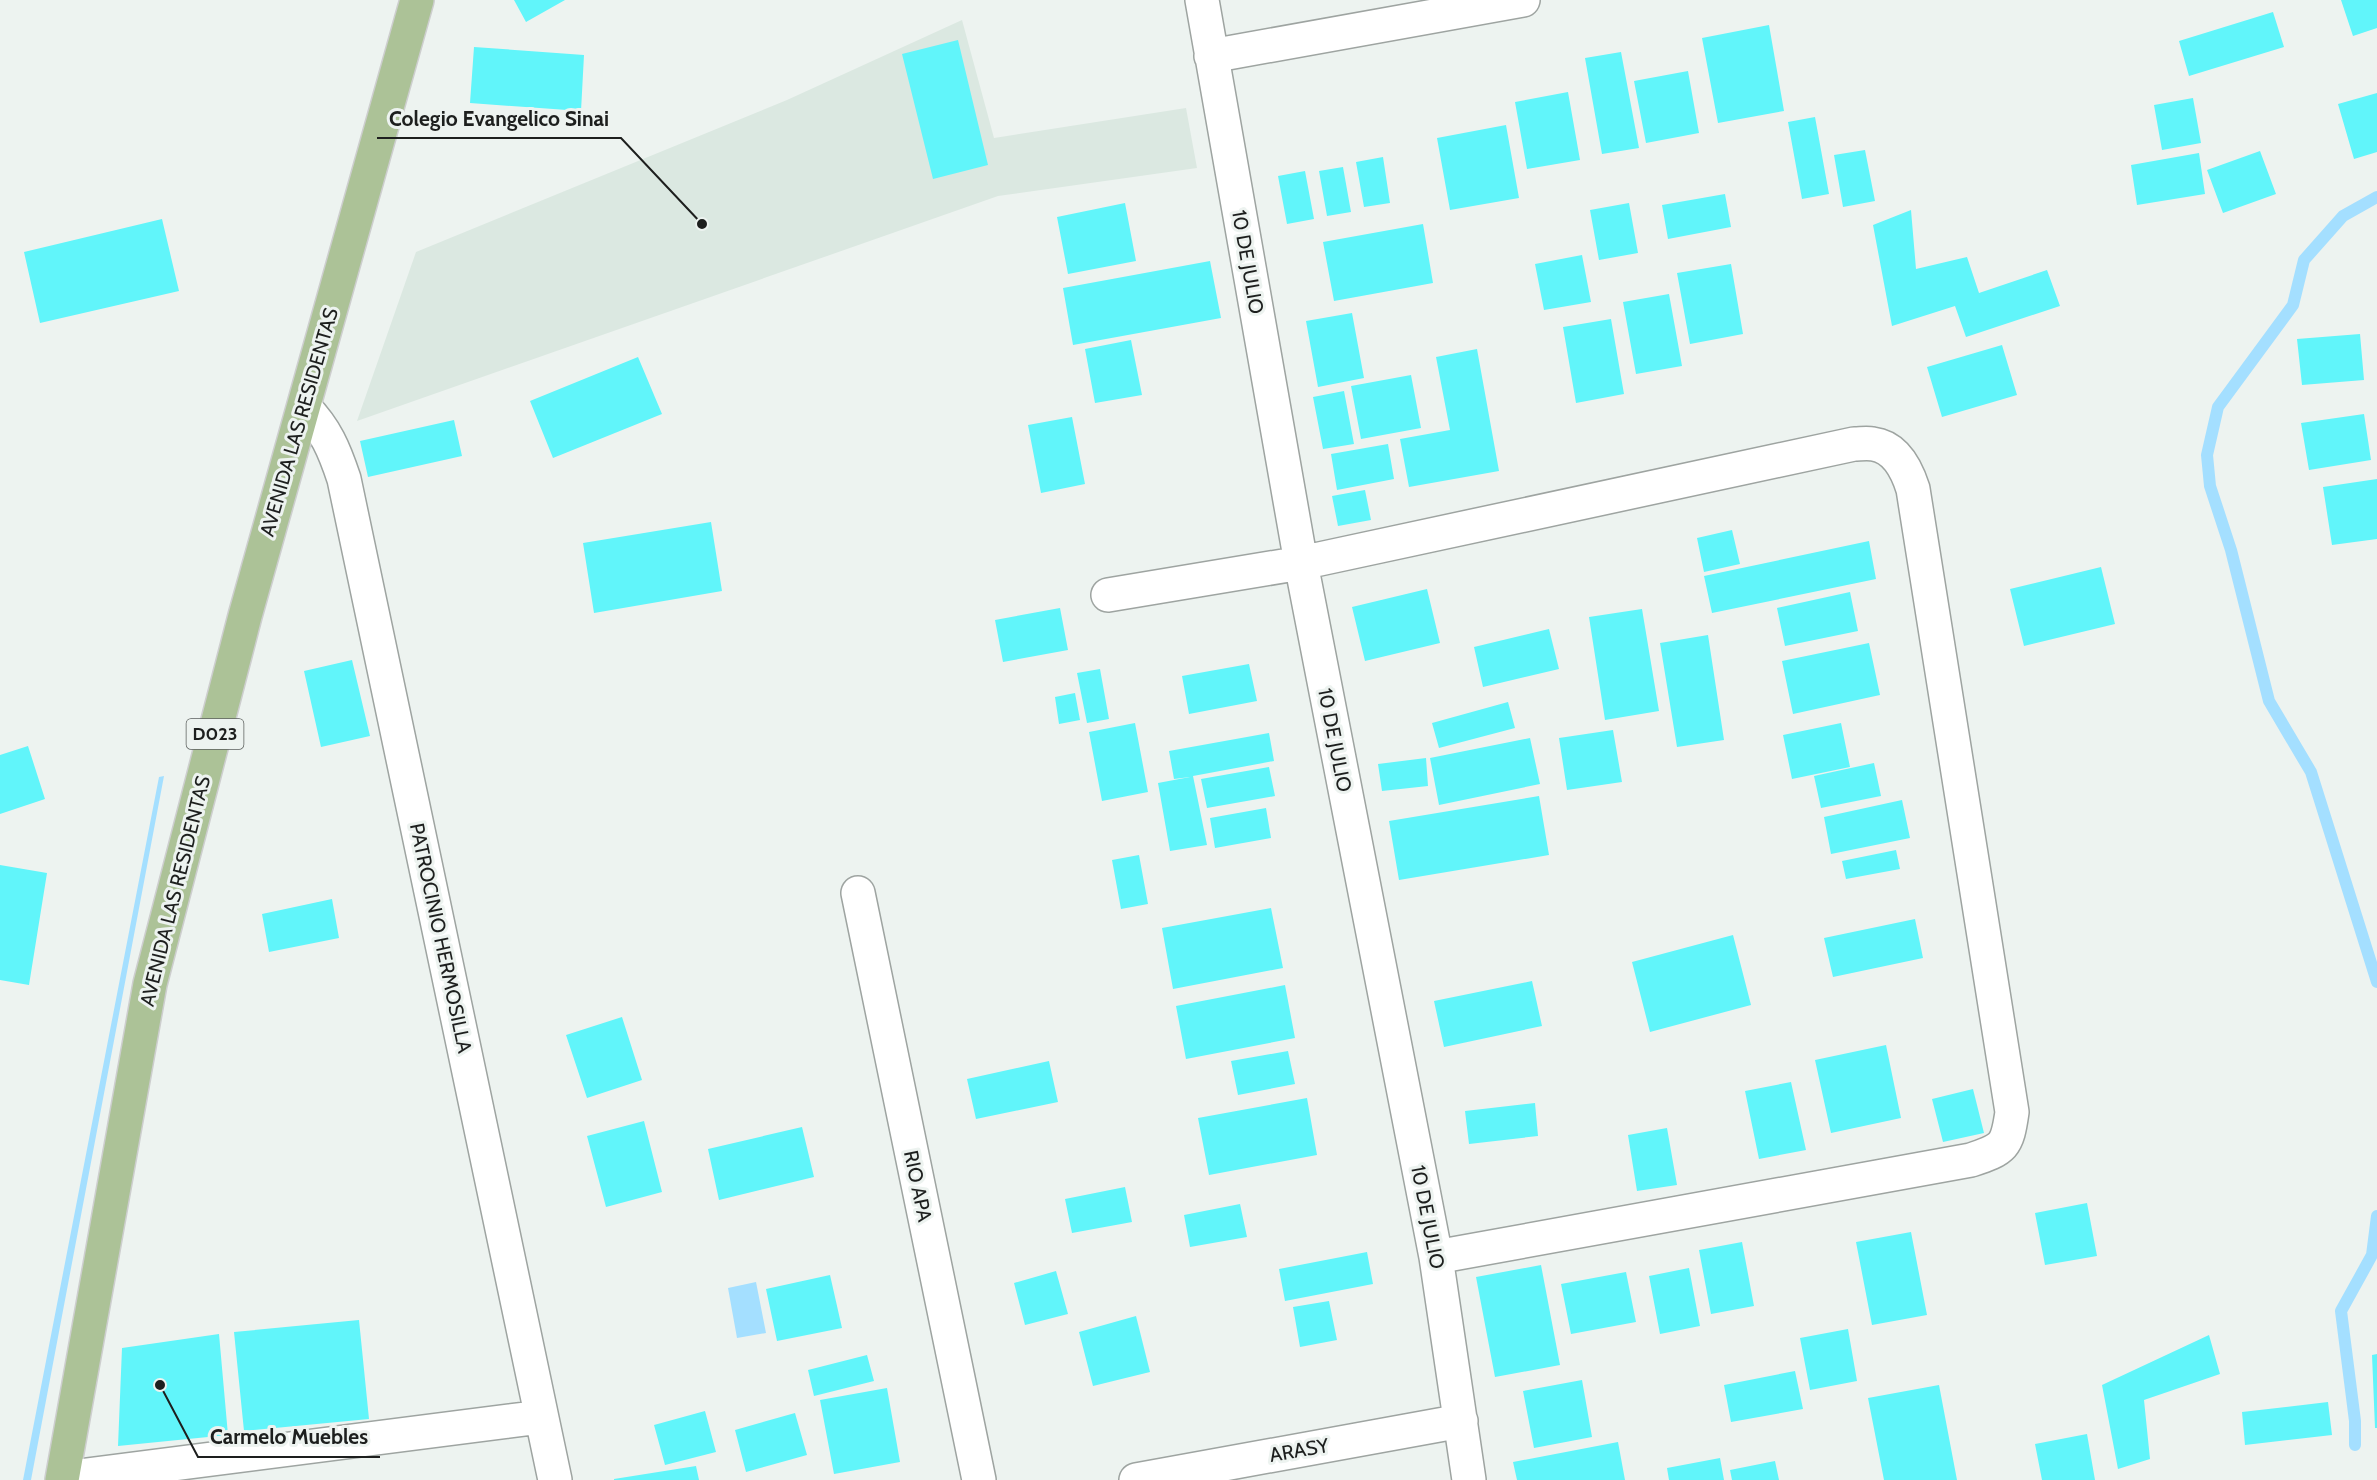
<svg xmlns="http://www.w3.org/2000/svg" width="2377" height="1480" font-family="Cabin,sans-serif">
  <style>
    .built { fill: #dbe8e1 }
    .water { fill: #a4dfff }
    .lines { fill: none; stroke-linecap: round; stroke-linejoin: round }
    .stream { stroke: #a4dfff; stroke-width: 12 }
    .building { fill: #61f5fa }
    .minor-casing { stroke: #9ea4a1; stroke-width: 36 }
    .major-casing { stroke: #cdcece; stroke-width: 36 }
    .minor { stroke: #fff; stroke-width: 33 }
    .major { stroke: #acc297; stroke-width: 33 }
    .labels { text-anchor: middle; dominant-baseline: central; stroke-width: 6; stroke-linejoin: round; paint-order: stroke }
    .shield { fill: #edf3f0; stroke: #5b5f5d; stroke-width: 1.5 }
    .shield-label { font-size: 18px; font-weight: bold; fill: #1d1f1e }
    .street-label { font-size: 20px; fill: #1d1f1e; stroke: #edf3f0 }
    .leader { fill: none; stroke: #1d1f1e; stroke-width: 2 }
    .callout-dot { fill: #1d1f1e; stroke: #edf3f0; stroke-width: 2 }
    .callout-label { font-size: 21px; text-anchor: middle; font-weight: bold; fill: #1d1f1e; stroke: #edf3f0; stroke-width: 6; stroke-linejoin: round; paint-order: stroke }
  </style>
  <rect width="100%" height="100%" fill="#edf3f0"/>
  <!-- built -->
  <path class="built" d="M962 20 994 138 1186 108 1197 168 998 196 357 421 416 252 787 100Z"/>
  <!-- water -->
  <path class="water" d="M164 776 31 1480H23L159 777Z
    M756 1282 766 1333 737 1338 728 1288Z"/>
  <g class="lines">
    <!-- stream -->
    <path class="stream" d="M2377 197 2343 216 2304 260 2293 305 2218 407 2207 455 2210 486 2231 550 2269 701 2311 772 2377 982
      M2355 1445V1421L2341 1311 2372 1255 2377 1216"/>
  </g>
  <!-- building -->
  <path class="building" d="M514 0H565L526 22Z
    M2341 0H2377V28L2353 36Z
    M2273 12 2284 47 2189 76 2179 41Z
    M1769 25 1784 111 1718 123 1702 38Z
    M958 40 988 165 933 179 902 54Z
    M474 47 584 55 581 111 470 103Z
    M1621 52 1639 148 1602 154 1585 58Z
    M1688 71 1699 133 1646 143 1634 81Z
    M1568 92 1580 160 1527 169 1515 102Z
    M2377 93V152L2354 159 2338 104Z
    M2193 98 2201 143 2162 150 2154 105Z
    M1815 117 1829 194 1802 199 1788 122Z
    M1506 125 1519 198 1450 210 1437 138Z
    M1865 150 1875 201 1843 207 1834 155Z
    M2260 151 2276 194 2223 213 2207 170Z
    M2199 153 2205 194 2137 205 2131 165Z
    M1383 157 1390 203 1364 207 1356 162Z
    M1343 167 1351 212 1327 216 1319 171Z
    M1305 171 1314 219 1287 224 1278 176Z
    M1725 194 1731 227 1668 239 1662 205Z
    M1125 203 1136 261 1068 274 1057 217Z
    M1629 203 1638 253 1599 260 1590 210Z
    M1911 210 1916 269 1967 257 1979 293 2047 270 2060 306 1966 337 1955 306 1892 326 1873 225Z
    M162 219 179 291 40 323 24 252Z
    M1423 224 1433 283 1334 301 1323 242Z
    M1582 255 1591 302 1544 310 1535 264Z
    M1210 261 1221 318 1073 345 1063 288Z
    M1731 264 1743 334 1690 344 1677 273Z
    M1669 294 1682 366 1636 374 1623 302Z
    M1352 313 1364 378 1318 387 1306 321Z
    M1611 319 1624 394 1576 403 1563 327Z
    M2360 334 2364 380 2302 385 2297 339Z
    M1131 340 1142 395 1095 403 1085 349Z
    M2002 345 2017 395 1942 417 1927 367Z
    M1477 349 1499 471 1409 487 1400 439 1450 430 1436 357Z
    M638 357 662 414 553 458 530 401Z
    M1411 375 1421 428 1361 439 1351 386Z
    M1344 391 1354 444 1323 449 1313 397Z
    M2364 414 2371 460 2309 470 2301 423Z
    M1072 417 1085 484 1041 493 1028 425Z
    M454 420 462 456 368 477 360 441Z
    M1388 444 1394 479 1337 490 1331 454Z
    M2377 479V539L2332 545 2323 487Z
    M1365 490 1371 520 1338 526 1332 496Z
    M711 522 722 591 594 613 583 543Z
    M1732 530 1740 564 1704 572 1697 538Z
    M1869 541 1876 579 1712 613 1704 576Z
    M2101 567 2115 624 2024 646 2010 589Z
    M1427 589 1440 643 1365 661 1352 607Z
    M1850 592 1858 631 1785 646 1777 608Z
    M1060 608 1068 650 1003 662 995 620Z
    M1642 609 1659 711 1605 720 1589 617Z
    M1549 629 1559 669 1483 687 1474 647Z
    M1708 635 1724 740 1677 747 1660 643Z
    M1869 643 1880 695 1793 714 1782 661Z
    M352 660 370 736 321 747 304 671Z
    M1249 664 1257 701 1189 714 1182 676Z
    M1100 669 1109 719 1087 723 1077 673Z
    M1075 693 1080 720 1059 724 1055 697Z
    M1508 702 1515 728 1439 748 1432 723Z
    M1135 723 1148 792 1102 801 1089 732Z
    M1841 723 1850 767 1792 779 1783 735Z
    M1613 730 1622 782 1567 790 1559 738Z
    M1269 733 1274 761 1193 776 1207 845 1170 851 1158 783 1190 777 1174 779 1169 751Z
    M1530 738 1540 784 1439 805 1430 758Z
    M28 746 45 799 0 814V755Z
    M1426 758 1428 786 1382 791 1378 764Z
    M1874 763 1881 796 1821 808 1814 776Z
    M1269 767 1275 796 1207 808 1201 779Z
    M1539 796 1549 855 1399 880 1389 821Z
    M1902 800 1910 838 1831 854 1824 817Z
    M1266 808 1271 838 1215 848 1210 818Z
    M1896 850 1900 869 1846 879 1842 861Z
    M1139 855 1148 904 1121 909 1112 860Z
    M0 865 47 873 29 985 0 980Z
    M332 899 339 938 269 952 262 914Z
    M1271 908 1283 968 1173 989 1162 928Z
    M1915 919 1923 958 1833 977 1824 938Z
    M1733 935 1751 1005 1650 1032 1632 962Z
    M1532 981 1542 1026 1444 1047 1434 1001Z
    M1285 985 1295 1038 1186 1059 1176 1006Z
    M622 1017 642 1080 587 1098 566 1035Z
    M1886 1045 1901 1118 1831 1133 1815 1060Z
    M1288 1051 1295 1084 1238 1095 1231 1061Z
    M1049 1061 1058 1102 976 1119 967 1079Z
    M1791 1082 1806 1150 1759 1159 1745 1091Z
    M1973 1089 1984 1133 1943 1142 1932 1099Z
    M1307 1098 1317 1155 1209 1175 1198 1118Z
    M1535 1103 1538 1136 1469 1144 1465 1111Z
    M644 1121 662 1192 606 1207 587 1136Z
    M802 1127 814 1177 719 1200 708 1149Z
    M1667 1128 1677 1185 1637 1191 1628 1135Z
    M1125 1187 1132 1222 1072 1233 1065 1199Z
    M2087 1203 2097 1256 2045 1265 2035 1213Z
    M1240 1204 1247 1237 1190 1247 1184 1215Z
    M1911 1232 1927 1315 1872 1325 1856 1242Z
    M1742 1242 1754 1306 1711 1314 1699 1250Z
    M1367 1252 1373 1284 1285 1301 1279 1269Z
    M1541 1265 1560 1365 1495 1377 1476 1277Z
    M1689 1268 1700 1326 1660 1334 1649 1276Z
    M1056 1271 1068 1314 1025 1325 1014 1283Z
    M1626 1272 1636 1322 1571 1334 1561 1284Z
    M830 1275 842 1328 777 1341 766 1289Z
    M1329 1301 1337 1340 1300 1347 1293 1307Z
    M1136 1316 1150 1372 1093 1386 1079 1332Z
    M359 1320 369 1419 244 1431 234 1332Z
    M1848 1329 1857 1381 1810 1390 1800 1338Z
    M219 1334 228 1435 118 1446 122 1348Z
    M2209 1335 2220 1374 2144 1400 2150 1459 2118 1469 2102 1385Z
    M2377 1354V1428H2375L2372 1355Z
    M867 1355 874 1381 814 1396 808 1370Z
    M1795 1371 1803 1409 1731 1422 1724 1385Z
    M1582 1380 1592 1437 1534 1448 1523 1391Z
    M1939 1385 1957 1480H1884L1868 1398Z
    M887 1388 900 1462 834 1474 820 1400Z
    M2328 1402 2332 1435 2245 1445 2242 1412Z
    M705 1411 716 1452 665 1465 654 1425Z
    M795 1413 807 1455 746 1472 735 1430Z
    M2087 1434 2095 1480H2042L2035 1444Z
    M1618 1442 1625 1480H1517L1513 1462Z
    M1720 1458 1724 1480H1669L1667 1468Z
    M1775 1461 1779 1480H1732L1730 1470Z
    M696 1466 699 1480H614V1479Z"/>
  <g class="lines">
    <!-- minor casing -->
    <g class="minor-casing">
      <path id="minor" d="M1202 0 1301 563 1436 1257 1469 1480
        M1211 56 1523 0
        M304 407C326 430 334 449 344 479L555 1480
        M1108 595 1301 563 1854 444C1860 444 1867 443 1873 444 1896 447 1907 470 1913 489L2012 1112C2007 1147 2004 1149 1971 1160L1436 1257
        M858 893 979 1480
        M63 1478 541 1417
        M1136 1480 1461 1421"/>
    </g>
    <!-- major casing -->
    <g class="major-casing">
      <path id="major" d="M62 1480 150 984 245 616 417 0"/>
    </g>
    <!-- minor -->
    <use href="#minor" class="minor"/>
    <!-- major -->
    <use href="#major" class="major"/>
  </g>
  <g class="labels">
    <!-- shield labels -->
    <rect class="shield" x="186.5" y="719" width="57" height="30" rx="4.5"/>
    <g class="shield-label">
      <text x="215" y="734">D023</text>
    </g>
    <!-- street labels -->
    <g class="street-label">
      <text transform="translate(1248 262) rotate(80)">10 DE JULIO</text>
      <text transform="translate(299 422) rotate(-74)">AVENIDA LAS RESIDENTAS</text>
      <text transform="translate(1335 740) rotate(79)">10 DE JULIO</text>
      <text transform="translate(175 891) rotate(-76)">AVENIDA LAS RESIDENTAS</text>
      <text transform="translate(441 938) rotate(78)">PATROCINIO HERMOSILLA</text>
      <text transform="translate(918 1186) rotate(78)">RIO APA</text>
      <text transform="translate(1428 1217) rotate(79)">10 DE JULIO</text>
      <text transform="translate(1299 1450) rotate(-10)">ARASY</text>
    </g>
  </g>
  <!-- callouts -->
  <path class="leader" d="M702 224L621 138H377M160 1385L198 1457H380"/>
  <g class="callout-dot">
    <circle cx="702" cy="224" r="6"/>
    <circle cx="160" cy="1385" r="6"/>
  </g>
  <g class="callout-label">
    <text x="499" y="126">Colegio Evangelico Sinai</text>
    <text x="289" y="1444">Carmelo Muebles</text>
  </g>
</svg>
